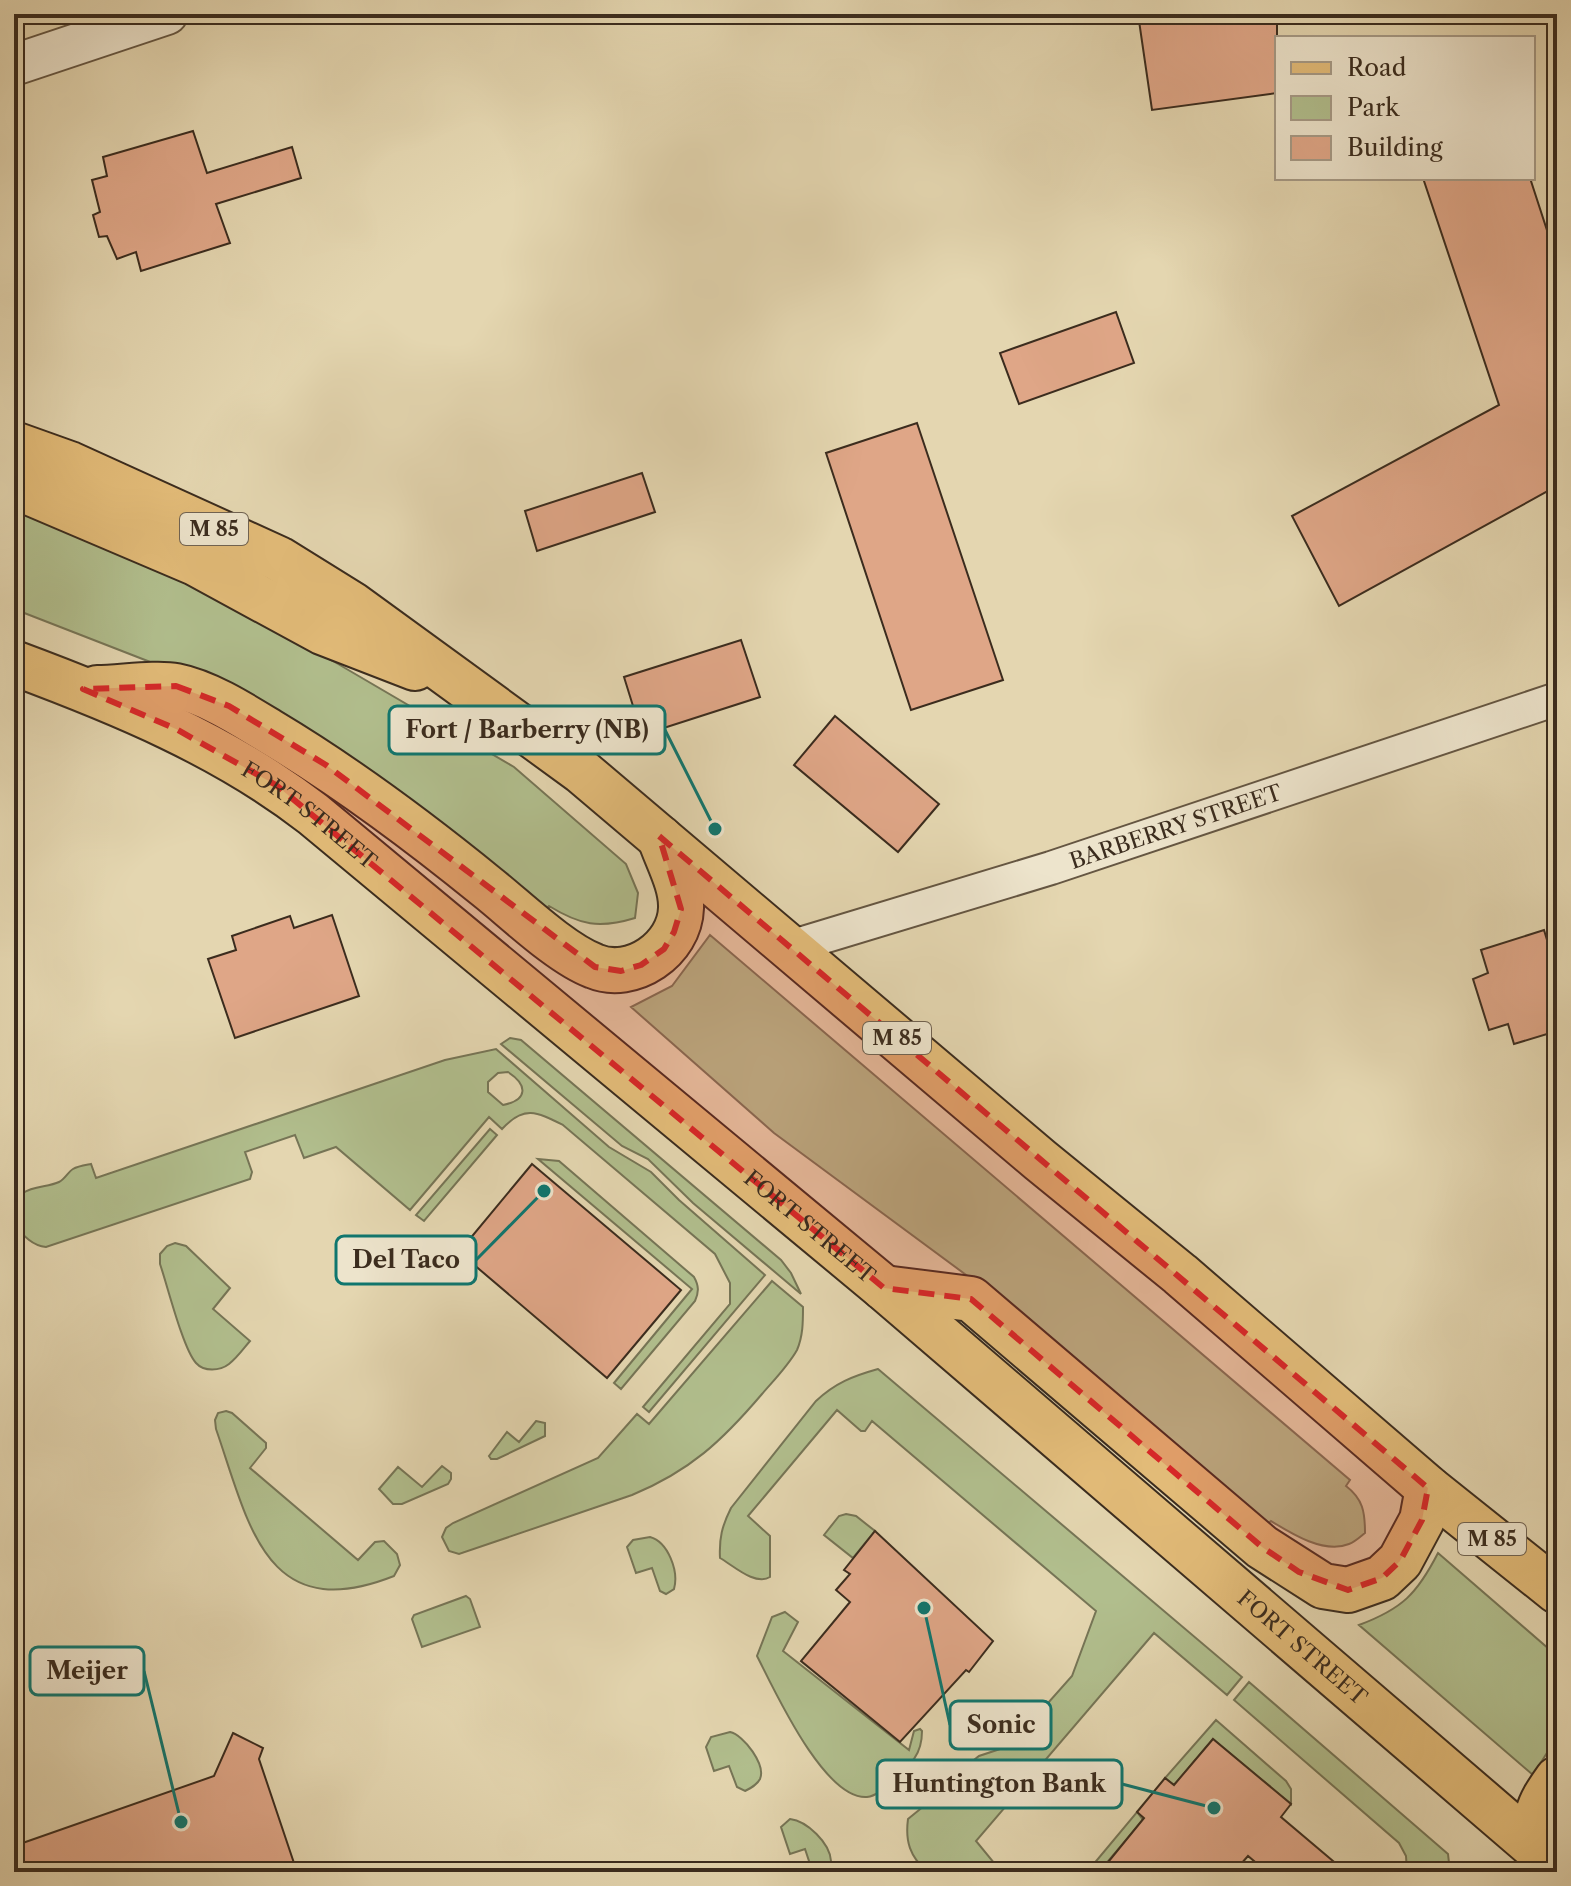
<svg xmlns="http://www.w3.org/2000/svg" width="1571" height="1886" font-family="'Libre Caslon Text',serif">
  <style>
    .green { fill: #b1be8d; stroke: #767556; stroke-width: 2; fill-rule: evenodd }
    .building { fill: #dfa687; stroke: #3b2c1e; stroke-width: 2 }
    .lines { fill: none; stroke-linecap: round; stroke-linejoin: round }
    .minor-casing { stroke: #655642; stroke-width: 36 }
    .tertiary-casing { stroke: #655642; stroke-width: 44 }
    .primary-casing { stroke: #3b2c1e; stroke-width: 48 }
    .minor { stroke: #ede4cc; stroke-width: 32 }
    .tertiary { stroke: #ede4cc; stroke-width: 40 }
    .primary { stroke: #e2bb78; stroke-width: 44 }
    .marked { fill: #d62828; fill-opacity: 0.2; stroke: #d62828; stroke-width: 6; stroke-dasharray: 16 10; stroke-linejoin: round }
    .labels { text-anchor: middle; dominant-baseline: central; stroke-width: 6; stroke-linejoin: round; paint-order: stroke }
    .shield { fill: #ede4cc; stroke: #706352; stroke-width: 2 }
    .shield-label { font-size: 20px; font-weight: bold; fill: #3b2c1e }
    .street-label { font-size: 22px; fill: #3b2c1e; stroke: #ede4cc }
    .leader { fill: none; stroke: #0f766e; stroke-width: 3 }
    .callout-dot { fill: #0f766e; stroke: #ede4cc; stroke-width: 3 }
    .callout { fill: #ede4cc; stroke: #0f766e; stroke-width: 3 }
    .callout-label { font-size: 24px; text-anchor: middle; font-weight: bold; fill: #3b2c1e }
  </style>
  <rect width="100%" height="100%" fill="#e4d6b0"/>
  <filter id="stains"><feTurbulence type="fractalNoise" baseFrequency=".0025" numOctaves="4"/><feColorMatrix values="0 0 0 0 .2 0 0 0 0 .09 0 0 0 0 .02 0 0 0 .5 -.17"/></filter>
  <radialGradient id="worn" r=".72"><stop offset=".6" stop-color="#630" stop-opacity="0"/><stop offset="1" stop-color="#630" stop-opacity=".3"/></radialGradient>
  <!-- green -->
  <path class="green" d="M14 506 171 572 333 661 514 767 626 864 638 893 635 918C599 929 580 925 549 906L543 912 253 702 14 609Z
    M710 935 1350 1480 1346 1486C1363 1499 1365 1512 1365 1533 1360 1537 1355 1542 1349 1544 1324 1554 1292 1534 1271 1521L1265 1526 977 1283 774 1133 631 1007 672 986Z
    M510 1038 521 1040 781 1260 791 1273 801 1294 693 1203 648 1159 622 1146 501 1044Z
    M496 1049 609 1147 651 1172 679 1200 765 1275 649 1412 643 1407 730 1304V1283L715 1254 563 1125C537 1112 524 1105 502 1129L489 1117 410 1210 336 1147 304 1158 295 1135 245 1152 252 1172 250 1179 46 1247C21 1245 1 1208 23 1193 33 1186 49 1187 59 1182 65 1179 68 1172 73 1169 78 1166 86 1165 91 1164L96 1178 445 1060ZM508 1072C528 1085 528 1100 503 1105L488 1092V1082L498 1073Z
    M490 1129 497 1135 424 1221 416 1215Z
    M538 1159 559 1161 694 1277C699 1286 699 1292 695 1301L621 1389 614 1383 692 1289Z
    M175 1243 186 1246 230 1288 213 1309 250 1341C244 1348 237 1358 229 1364 220 1371 204 1372 196 1363 183 1349 167 1284 160 1264V1254L167 1246Z
    M772 1281 803 1307C803 1322 803 1336 797 1350 788 1366 774 1380 762 1394 722 1441 690 1471 632 1495L459 1554 449 1551 442 1537 446 1528 453 1523 598 1458 637 1414 649 1424Z
    M878 1369 1242 1677 1227 1695 1154 1633 976 1841 995 1864 990 1872H927C910 1856 905 1842 908 1819L946 1788 951 1786 962 1798 985 1781 975 1766 974 1760 979 1756 1003 1748 1017 1738 1072 1676 1096 1611 872 1421 865 1431H861L837 1410 748 1516 770 1536V1577C755 1586 734 1566 720 1558 719 1538 722 1526 731 1508L816 1401C835 1383 853 1376 878 1369Z
    M226 1411 232 1413 266 1443V1448L250 1468 358 1560 375 1542 384 1541 397 1554 400 1565 394 1576C265 1627 249 1524 216 1429L215 1420 218 1413Z
    M536 1421 545 1423V1436L497 1459H491L489 1456 507 1432 519 1442Z
    M442 1466 451 1473V1479L448 1484 402 1504H393L379 1489 398 1467 422 1487Z
    M846 1514 856 1516 875 1531 853 1558 824 1535 839 1516Z
    M650 1537C668 1542 679 1571 674 1589L666 1594 660 1591 652 1568 636 1573 627 1547 633 1540Z
    M1438 1553 1557 1656V1737L1533 1775 1359 1625C1402 1609 1417 1594 1438 1553Z
    M466 1596 470 1599 480 1627 422 1647 412 1619 414 1615Z
    M785 1612 798 1622 783 1651 909 1750 914 1731 920 1729 922 1731C922 1756 910 1765 892 1780 885 1787 877 1796 867 1797 824 1800 774 1689 757 1656L772 1617Z
    M1249 1682 1448 1854 1450 1872H1407L1406 1856 1399 1843 1234 1700Z
    M1216 1720 1286 1781 1291 1789V1804L1213 1739 1174 1785 1165 1778Z
    M730 1732C744 1735 766 1765 760 1779 757 1785 751 1788 745 1791L737 1787 729 1766 714 1771 706 1747 711 1737Z
    M1137 1812 1143 1820 1104 1866 1110 1872H1087Z
    M790 1819C807 1821 830 1843 831 1861L824 1872 812 1870 805 1849 790 1854 781 1827Z"/>
  <!-- building -->
  <path class="building" d="M1138 14H1277V93L1152 110Z
    M193 131 207 173 292 147 301 178 216 204 230 243 141 271 136 252 117 259 107 236 99 237 93 215 100 212 92 180 107 176 103 157Z
    M1423 178H1530L1557 261V486L1339 606 1292 516 1499 405Z
    M1116 312 1134 363 1019 404 1000 353Z
    M917 423 1003 680 911 710 826 453Z
    M642 473 655 512 537 551 525 511Z
    M741 640 760 697 642 735 624 677Z
    M835 716 939 804 898 852 794 765Z
    M332 915 359 996 235 1038 208 959 236 950 232 936 290 916 294 928Z
    M1544 930 1557 973V1031L1514 1044 1508 1024 1489 1030 1473 979 1488 973 1481 950Z
    M532 1164 681 1290 607 1378 459 1252Z
    M875 1531 993 1641 969 1672 966 1670 900 1742 801 1661 850 1602 836 1590 850 1574 844 1570Z
    M233 1733 263 1748 259 1759 297 1872H14V1846L214 1776Z
    M1213 1739 1291 1804 1281 1817 1346 1872H1267L1248 1856 1234 1872H1100L1144 1818 1137 1812 1165 1778 1174 1785Z"/>
  <g class="lines">
    <!-- minor casing -->
    <g class="minor-casing">
      <g id="minor">
        <path id="s1" d="M790 947 1051 868 1557 699"/>
      </g>
    </g>
    <!-- tertiary casing -->
    <g class="tertiary-casing">
      <path id="tertiary" d="M14 65 167 14"/>
    </g>
    <!-- primary casing -->
    <g class="primary-casing">
      <g id="primary">
        <path d="M14 444 70 464 279 559 353 605 581 771 1040 1160 1180 1274 1428 1488 1557 1591"/>
        <path d="M14 486 195 563 322 632 415 668"/>
        <path id="s2" d="M14 663C119 702 224 745 313 814L884 1288 1557 1866"/>
        <path d="M97 688C119 688 156 682 176 686 207 692 243 715 269 731 346 777 417 830 487 887 516 910 560 953 594 966 632 982 680 949 681 908 682 885 667 859 660 838"/>
        <path d="M884 1288 971 1299 1262 1547 1323 1586 1348 1590 1382 1578 1400 1561 1422 1520 1428 1488"/>
        <path d="M1541 1853C1532 1818 1537 1807 1557 1779"/>
      </g>
    </g>
    <!-- minor -->
    <use href="#minor" class="minor"/>
    <!-- tertiary -->
    <use href="#tertiary" class="tertiary"/>
    <!-- primary -->
    <use href="#primary" class="primary"/>
  </g>
  <!-- marked area -->
  <path class="marked" d="M176 686 229 706 326 765 595 967 621 971 641 965 664 949 674 932 681 909 659 836 1428 1488 1422 1520 1400 1561 1382 1578 1348 1590 1299 1572 1262 1547 971 1299 884 1288 276 785 176 729 83 689Z"/>
  <g class="labels">
    <!-- shield labels -->
    <g class="shield">
      <rect x="180" y="513" width="68" height="32" rx="6"/>
      <rect x="863" y="1022" width="68" height="32" rx="6"/>
      <rect x="1458" y="1523" width="68" height="32" rx="6"/>
    </g>
    <g class="shield-label">
      <text x="214" y="529">M 85</text>
      <text x="897" y="1038">M 85</text>
      <text x="1492" y="1539">M 85</text>
    </g>
    <!-- street labels -->
    <g class="street-label">
      <text stroke="none"><textPath href="#s2" startOffset="334">FORT STREET</textPath></text>
      <text stroke="none"><textPath href="#s1" startOffset="404">BARBERRY STREET</textPath></text>
      <text stroke="none"><textPath href="#s2" startOffset="982">FORT STREET</textPath></text>
      <text stroke="none"><textPath href="#s2" startOffset="1630">FORT STREET</textPath></text>
    </g>
  </g>
  <!-- callouts -->
  <path class="leader" d="M715 829L665 730M544 1191L476 1260M181 1822L144 1671M924 1608L950 1725M1214 1808L1122 1784"/>
  <g class="callout-dot">
    <circle cx="715" cy="829" r="8"/>
    <circle cx="544" cy="1191" r="8"/>
    <circle cx="181" cy="1822" r="8"/>
    <circle cx="924" cy="1608" r="8"/>
    <circle cx="1214" cy="1808" r="8"/>
  </g>
  <g class="callout">
    <rect x="389" y="706" width="276" height="48" rx="8"/>
    <rect x="336" y="1236" width="140" height="48" rx="8"/>
    <rect x="30" y="1647" width="114" height="48" rx="8"/>
    <rect x="950" y="1701" width="101" height="48" rx="8"/>
    <rect x="877" y="1760" width="245" height="48" rx="8"/>
  </g>
  <g class="callout-label">
    <text x="527" y="738">Fort / Barberry (NB)</text>
    <text x="406" y="1268">Del Taco</text>
    <text x="87" y="1679">Meijer</text>
    <text x="1001" y="1733">Sonic</text>
    <text x="999" y="1792">Huntington Bank</text>
  </g>
  <!-- margin -->
  <rect width="1571" height="1886" fill="none" stroke="#e4d6b0" stroke-width="48"/>
  <rect x="16" y="16" width="1539" height="1854" fill="none" stroke="#3b2c1e" stroke-width="4"/>
  <rect x="24" y="24" width="1523" height="1838" fill="none" stroke="#3b2c1e" stroke-width="2"/>
  <!-- legend -->
  <rect x="1275" y="36" width="260" height="144" fill="#ede4cc" stroke="#a69a86" stroke-width="2"/>
  <rect x="1291" y="62" width="40" height="12" fill="#e2bb78" stroke="#a69a86" stroke-width="2"/>
  <text x="1347" y="76" font-size="24" fill="#3b2c1e">Road</text>
  <rect x="1291" y="96" width="40" height="24" fill="#b1be8d" stroke="#a69a86" stroke-width="2"/>
  <text x="1347" y="116" font-size="24" fill="#3b2c1e">Park</text>
  <rect x="1291" y="136" width="40" height="24" fill="#dfa687" stroke="#a69a86" stroke-width="2"/>
  <text x="1347" y="156" font-size="24" fill="#3b2c1e">Building</text>
  <rect width="100%" height="100%" filter="url(#stains)"/>
  <rect width="100%" height="100%" fill="url(#worn)"/>
</svg>
